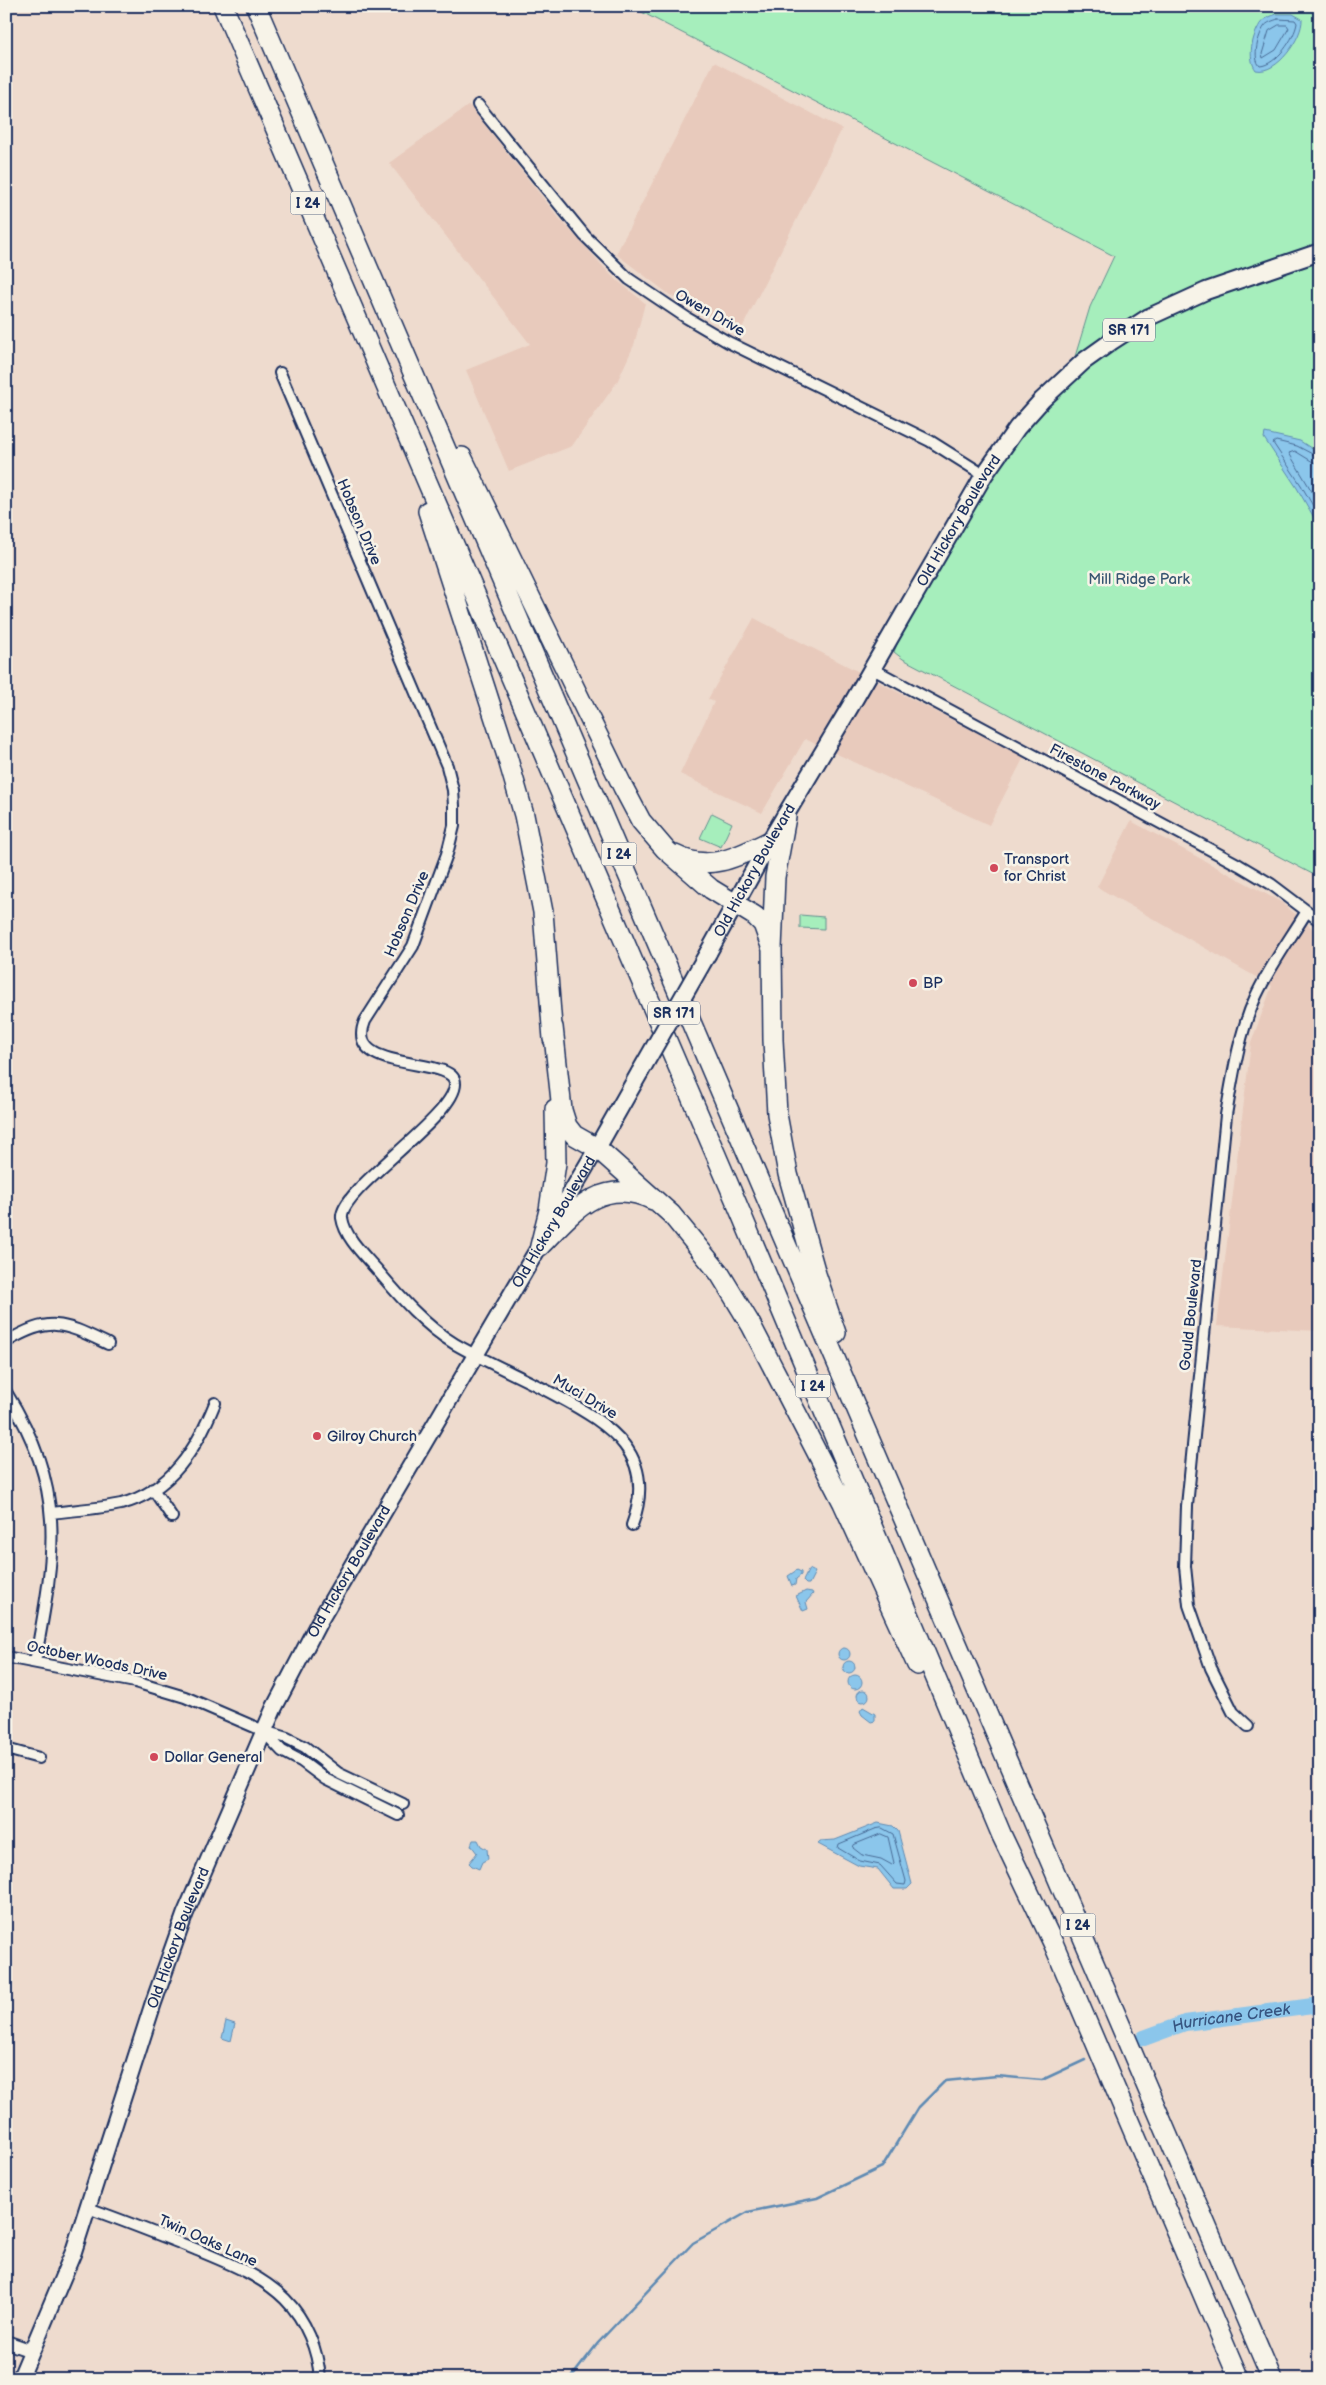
<svg xmlns="http://www.w3.org/2000/svg" width="1326" height="2385" font-family="'Balsamiq Sans',sans-serif">
  <style>
    .built { fill: #e8cabc }
    .green { fill: #a6eebc; stroke: #608e8d }
    .water { fill: #8bc6eb; stroke: #5e8ab3 }
    .lines { fill: none; stroke-linecap: round; stroke-linejoin: round }
    .shore { stroke: #486b96; stroke-width: 1 }
    .stream { stroke: #5e8ab3; stroke-width: 2.5 }
    .river { stroke: #8bc6eb; stroke-width: 16 }
    .minor-casing { stroke: #1b2f5e; stroke-width: 14 }
    .tertiary-casing { stroke: #1b2f5e; stroke-width: 16 }
    .secondary-casing { stroke: #1b2f5e; stroke-width: 19 }
    .primary-casing { stroke: #1b2f5e; stroke-width: 20 }
    .motorway-casing { stroke: #1b2f5e; stroke-width: 22 }
    .minor { stroke: #f7f3e8; stroke-width: 10 }
    .tertiary { stroke: #f7f3e8; stroke-width: 12 }
    .secondary { stroke: #f7f3e8; stroke-width: 15 }
    .primary { stroke: #f7f3e8; stroke-width: 16 }
    .motorway { stroke: #f7f3e8; stroke-width: 19 }
    .primary-bridge-casing { stroke: #1b2f5e; stroke-width: 20; stroke-linecap: butt }
    .primary-bridge { stroke: #f7f3e8; stroke-width: 16 }
    .poi-dot { fill: #d1495b; stroke: #f7f3e8; stroke-width: 2 }
    .labels { text-anchor: middle; dominant-baseline: central; stroke-width: 5; stroke-linejoin: round; paint-order: stroke }
    .shield { fill: #f7f3e8; stroke: #5d6a87; stroke-width: 1 }
    .shield-label { font-size: 14px; font-weight: bold; fill: #1b2f5e }
    .street-label { font-size: 15px; fill: #1b2f5e; stroke: #f7f3e8 }
    .park-label { font-size: 15px; fill: #375571; stroke: #f7f3e8 }
    .poi-label { font-size: 15px; fill: #1b2f5e; stroke: #f7f3e8; text-anchor: start }
    .water-label { font-size: 16px; font-style: italic; fill: #375581; stroke: #f7f3e8 }
  </style>
  <rect width="100%" height="100%" fill="#eedbce"/>
  <filter id="ink" filterUnits="userSpaceOnUse"><feTurbulence type="fractalNoise" baseFrequency=".02" numOctaves="2"/><feDisplacementMap in="SourceGraphic" scale="10" xChannelSelector="R" yChannelSelector="G"/><feConvolveMatrix kernelMatrix="1 2 1 2 8 2 1 2 1" color-interpolation-filters="sRGB"/></filter>
  <g filter="url(#ink)">
    <!-- built -->
    <path class="built" d="M714 62 842 129 740 332 670 295 616 254Z
      M469 105 559 218 612 276 645 303 634 345 617 382 572 446 509 471 466 370 530 344 389 163Z
      M754 618 1024 757 989 825 805 739 762 813 680 774 714 702 708 699Z
      M1131 821 1281 902 1320 935V1331L1217 1326 1251 1043 1272 986 1097 887Z"/>
    <!-- green -->
    <path class="green" d="M630 6H1320V878L903 659 894 652 901 634 982 490 1009 446 1067 383 1090 307 1114 256Z
      M712 813 732 823 721 847 700 838Z
      M800 915 824 917V929L800 928Z"/>
    <!-- water -->
    <path class="water" d="M1277 14H1293L1302 19C1303 37 1277 75 1256 70 1247 58 1252 37 1260 24 1263 19 1271 16 1277 14Z
      M1265 433 1300 441 1320 454V528L1297 488 1264 438Z
      M809 1569 815 1572 809 1584H806L803 1581Z
      M797 1570 801 1572V1575L796 1579 795 1585 792 1586 788 1576Z
      M806 1591 812 1592 813 1594 806 1602 808 1609 803 1611 796 1596Z
      M838 1654a6 6 0 1 1 12 0a6 6 0 1 1-12 0Z
      M843 1667a6 6 0 1 1 12 0a6 6 0 1 1-12 0Z
      M848 1682a7 7 0 1 1 14 0a7 7 0 1 1-14 0Z
      M857 1696a6 6 0 1 1 12 0a6 6 0 1 1-12 0Z
      M863 1707 875 1714V1721L871 1722 862 1715 860 1711Z
      M878 1823 893 1826 898 1831 912 1884 907 1889H894L878 1869 859 1866 818 1844 820 1841 835 1840Z
      M473 1840H478L481 1846 487 1849 488 1859 482 1862 479 1869 472 1866 469 1863 477 1853 471 1845Z
      M226 2021 235 2024 231 2041 222 2038Z"/>
    <g class="lines">
      <!-- shore -->
      <path class="shore" d="M1278 19 1295 20 1297 23C1295 38 1276 65 1260 66 1252 58 1258 36 1264 27 1267 22 1273 21 1278 19Z
        M1279 25H1287L1289 28 1276 50 1263 58 1262 54 1269 31Z
        M1320 458 1297 446 1276 441 1273 443 1301 485 1320 518
        M1320 464 1313 462 1295 451 1289 453 1320 505
        M882 1828 893 1834 906 1881 905 1885 897 1884 880 1865 860 1861 838 1848 839 1844 875 1829Z
        M881 1834 888 1837 894 1863 892 1865 881 1859 862 1855 853 1848 854 1845Z"/>
      <!-- stream -->
      <path class="stream" d="M570 2379 598 2343 693 2243 748 2212 817 2198 882 2167 918 2108 945 2081 997 2076 1042 2080 1085 2060"/>
      <!-- river -->
      <path class="river" id="s1" d="M1144 2038 1185 2023 1320 2005"/>
      <!-- minor casing -->
      <g class="minor-casing">
        <path id="minor" d="M478 105 585 236 629 279 687 318 728 342 930 441 984 475
          M280 373 447 766 453 790 454 806V826L447 854 413 946 365 1021C343 1075 454 1055 455 1083 457 1116 338 1190 342 1218 345 1238 365 1256 378 1271 400 1297 425 1326 455 1344 488 1363 524 1378 557 1396 611 1425 658 1455 632 1525
          M871 668 1239 865 1271 884 1320 921
          M6 1342C51 1315 64 1323 108 1344
          M6 1392C68 1492 55 1553 35 1662
          M153 1489 172 1517
          M51 1513C74 1510 98 1509 121 1504 171 1491 197 1448 215 1403
          M6 1657 135 1682 185 1697 264 1731 287 1738 305 1747 338 1773 403 1804
          M1248 1726 1233 1712 1211 1668 1189 1605 1185 1566 1187 1506 1226 1115C1233 1075 1239 1033 1256 996 1270 966 1290 939 1307 911
          M264 1732 282 1751 301 1761 325 1779 398 1815
          M6 1749 39 1758
          M88 2208C124 2221 160 2235 195 2249 226 2262 261 2275 285 2299 306 2320 318 2350 320 2379"/>
      </g>
      <!-- tertiary casing -->
      <g class="tertiary-casing">
        <path id="tertiary" d="M6 2342 32 2351"/>
      </g>
      <!-- secondary casing -->
      <g class="secondary-casing">
        <g id="secondary">
          <path id="s2" d="M20 2379 73 2253 153 2004 185 1914 274 1708 319 1622 597 1148"/>
        </g>
      </g>
      <!-- primary casing -->
      <g class="primary-casing">
        <g id="primary">
          <path id="s3" d="M708 953 770 841 850 707 984 475 1017 428 1042 400 1084 361 1112 341 1149 317 1206 291 1320 252"/>
          <path d="M597 1148 640 1072"/>
        </g>
      </g>
      <!-- motorway casing -->
      <g class="motorway-casing">
        <path id="motorway" d="M223 6 734 1197 1002 1836 1054 1945 1239 2379
          M256 6 1272 2379
          M462 457 623 787 641 821 665 849 711 889 755 916 763 924 772 949
          M428 511 507 756 524 815 543 912 553 1039
          M786 817 775 877 772 949 773 1040 777 1114 788 1174 816 1274 836 1333
          M675 855C709 873 739 856 770 841
          M553 1027 562 1110 567 1126 574 1135 597 1148 671 1214 720 1274 751 1325 843 1503 917 1665
          M541 1245C573 1212 602 1175 653 1200
          M540 1246 549 1210 556 1163 555 1109"/>
      </g>
      <!-- minor -->
      <use href="#minor" class="minor"/>
      <!-- tertiary -->
      <use href="#tertiary" class="tertiary"/>
      <!-- secondary -->
      <use href="#secondary" class="secondary"/>
      <!-- primary -->
      <use href="#primary" class="primary"/>
      <!-- motorway -->
      <use href="#motorway" class="motorway"/>
      <!-- primary-bridge casing -->
      <g class="primary-bridge-casing">
        <path id="primary-bridge" d="M640 1072 708 953"/>
      </g>
      <!-- primary-bridge -->
      <use href="#primary-bridge" class="primary-bridge"/>
    </g>
  </g>
  <!-- markers -->
  <g class="poi-dot">
    <circle cx="994" cy="868" r="5"/>
    <circle cx="913" cy="983" r="5"/>
    <circle cx="317" cy="1436" r="5"/>
    <circle cx="154" cy="1757" r="5"/>
  </g>
  <g class="labels">
    <!-- shield labels -->
    <g class="shield">
      <rect x="290.5" y="191.5" width="35" height="23" rx="4"/>
      <rect x="1103" y="318.5" width="52" height="23" rx="4"/>
      <rect x="601.5" y="842.5" width="35" height="23" rx="4"/>
      <rect x="648" y="1001.5" width="52" height="23" rx="4"/>
      <rect x="795.5" y="1374.5" width="35" height="23" rx="4"/>
      <rect x="1060.5" y="1913.5" width="35" height="23" rx="4"/>
    </g>
    <g class="shield-label">
      <text x="308" y="203">I 24</text>
      <text x="1129" y="330">SR 171</text>
      <text x="619" y="854">I 24</text>
      <text x="674" y="1013">SR 171</text>
      <text x="813" y="1386">I 24</text>
      <text x="1078" y="1925">I 24</text>
    </g>
    <!-- street labels -->
    <g class="street-label">
      <text transform="translate(710 313) rotate(30)">Owen Drive</text>
      <text stroke="none"><textPath href="#s3" startOffset="500">Old Hickory Boulevard</textPath></text>
      <text transform="translate(359 522) rotate(67)">Hobson Drive</text>
      <text transform="translate(1105 777) rotate(28)">Firestone Parkway</text>
      <text stroke="none"><textPath href="#s3" startOffset="95">Old Hickory Boulevard</textPath></text>
      <text transform="translate(407 914) rotate(-67)">Hobson Drive</text>
      <text stroke="none"><textPath href="#s2" startOffset="1279">Old Hickory Boulevard</textPath></text>
      <text transform="translate(1191 1315) rotate(-84)">Gould Boulevard</text>
      <text transform="translate(585 1397) rotate(31)">Muci Drive</text>
      <text stroke="none"><textPath href="#s2" startOffset="874">Old Hickory Boulevard</textPath></text>
      <text transform="translate(97 1661) rotate(12)">October Woods Drive</text>
      <text stroke="none"><textPath href="#s2" startOffset="469">Old Hickory Boulevard</textPath></text>
      <text transform="translate(208 2241) rotate(24)">Twin Oaks Lane</text>
    </g>
    <!-- park labels -->
    <g class="park-label">
      <text x="1139" y="579">Mill Ridge Park</text>
    </g>
    <!-- poi labels -->
    <g class="poi-label">
      <text x="1004" y="859">Transport<tspan x="1004" dy="17">for Christ</tspan></text>
      <text x="923" y="983">BP</text>
      <text x="327" y="1436">Gilroy Church</text>
      <text x="164" y="1757">Dollar General</text>
    </g>
    <!-- water labels -->
    <g class="water-label">
      <text stroke="none"><textPath href="#s1" startOffset="90">Hurricane Creek</textPath></text>
    </g>
  </g>
  <!-- margin -->
  <rect width="1326" height="2385" fill="none" stroke="#f7f3e8" stroke-width="25"/>
  <rect x="12" y="12" width="1301" height="2360" fill="none" stroke="#1b2f5e" stroke-width="2" filter="url(#ink)"/>
</svg>
